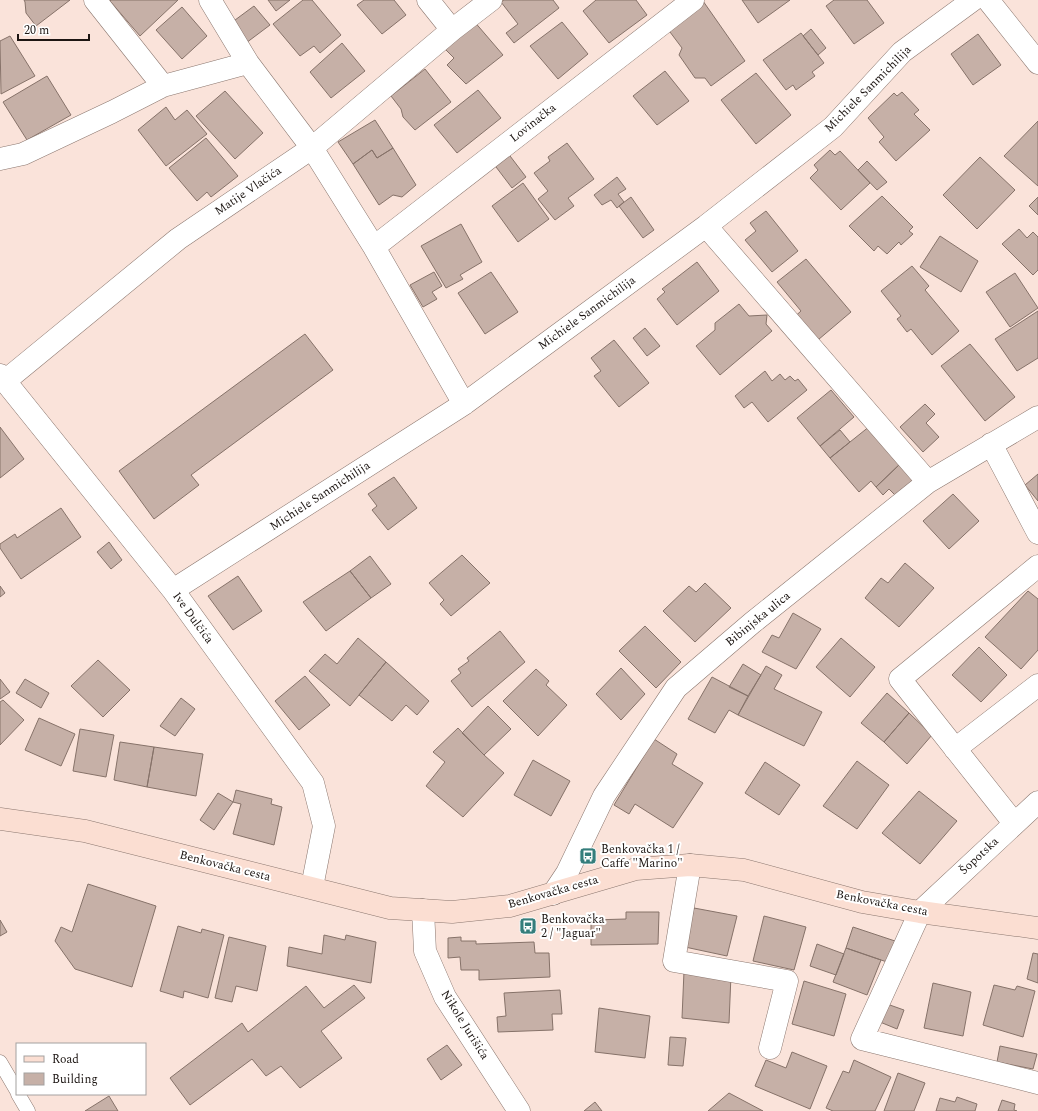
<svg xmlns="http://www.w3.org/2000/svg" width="1038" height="1111" font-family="Spectral,serif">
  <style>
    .building { fill: #c6b0a7; stroke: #867269 }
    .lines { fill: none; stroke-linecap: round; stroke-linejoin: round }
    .lane-casing { stroke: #8b776f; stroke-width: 15 }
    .street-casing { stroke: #8b776f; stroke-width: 23 }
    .secondary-casing { stroke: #8b776f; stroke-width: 23 }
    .lane { stroke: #fff; stroke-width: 14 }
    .street { stroke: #fff; stroke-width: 22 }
    .secondary { stroke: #fbded2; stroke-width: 22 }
    .labels { text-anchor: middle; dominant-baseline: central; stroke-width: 4; stroke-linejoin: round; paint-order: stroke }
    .street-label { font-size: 12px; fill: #1c1512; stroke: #fff }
    .poi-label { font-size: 12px; fill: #1c1512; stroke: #fff; text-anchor: start }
  </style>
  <rect width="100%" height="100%" fill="#fae3da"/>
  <!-- building -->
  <path class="building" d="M24 0H70L36 26 26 13 25 2Z
    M111 0H178L140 36 110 1Z
    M268 0H290L276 11Z
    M303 0H312L341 35 320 53 314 46 300 56 273 24Z
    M364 0H394L406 15 382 34 357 5Z
    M504 0H553L559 8 514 43 506 33 518 24 501 2Z
    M596 0H636L647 15 609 43 583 11Z
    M742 0H790L758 23Z
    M834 0H867L884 23 854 44 826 6Z
    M703 1 745 61 711 86 705 78H695L679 55 682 48 667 28Z
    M254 6 270 25 246 43 231 23Z
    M182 7 207 36 182 59 156 30Z
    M473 20 503 55 466 84 447 65 454 58 442 46Z
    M562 22 588 54 558 79 530 46Z
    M811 29 826 48 818 55 803 36Z
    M801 33 824 63 812 72 815 76 796 90 793 85 786 90 763 60Z
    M978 34 1001 65 973 85 951 54Z
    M10 36 35 76 1 94 0 41Z
    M342 43 365 71 331 98 310 72Z
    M425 69 451 102 415 130 403 117 401 109 391 96Z
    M665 71 689 101 657 125 633 96Z
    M756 73 791 115 756 144 721 100Z
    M47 76 71 115 27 140 3 102Z
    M478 90 501 118 457 153 434 125Z
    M225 91 263 133 235 159 196 116Z
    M902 92 919 110 914 114 930 130 896 161 879 142 884 137 868 118 894 93 897 96Z
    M166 107 175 120 187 110 207 134 166 166 138 130Z
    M375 120 393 148 377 158 372 150 353 164 338 142Z
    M1038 121V186L1004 156Z
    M206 138 238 176 211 197 207 192 197 201 169 168Z
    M567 143 594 179 568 198 574 206 555 220 538 199 548 191 534 173 550 161 548 157Z
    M393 148 416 185 402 197 393 195 379 205 353 164 372 150 377 158Z
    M830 150 835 155 840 151 870 183 841 210 810 178 818 170 814 165Z
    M507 152 526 177 512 188 493 163Z
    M980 157 1015 190 977 229 943 195Z
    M867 161 887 182 877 190 858 170Z
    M617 177 626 189 618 194 624 202 617 208 611 200 602 205 594 195Z
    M523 183 549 219 518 242 492 206Z
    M882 196 913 227 909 231 913 234 901 245 899 242 887 254 878 246 874 251 849 226Z
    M631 197 654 230 643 238 619 206Z
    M1038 197V215L1029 206Z
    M766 211 798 251 772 272 745 240 756 231 750 223Z
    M461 224 482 262 460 275 463 279 446 288 421 246Z
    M1019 229 1027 238 1033 232 1038 237V270L1033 275 1002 244Z
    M940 236 978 261 961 292 920 267Z
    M806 259 851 312 812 345 791 320 801 311 777 282Z
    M697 262 719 291 677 325 657 299 665 292 662 289Z
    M912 266 929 286 925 290 959 331 932 355 911 329 907 332 897 319 901 316 881 291Z
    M434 272 442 286 432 292 437 299 423 307 410 285Z
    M491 272 518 312 485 334 458 293Z
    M1015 273 1038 308 1010 327 986 292Z
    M739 304 749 316 767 315 766 324 772 331 720 375 696 346 715 330V323Z
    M1038 311V358L1017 371 995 339Z
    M645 328 660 346 647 356 633 338Z
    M305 334 333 370 191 475 199 485 154 519 119 471Z
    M614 340 649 383 619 407 594 376 601 371 591 358Z
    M970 344 1015 397 985 421 941 366Z
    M765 371 772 381 780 374 785 380 790 376 795 381 798 379 807 390 768 422 752 402 744 408 735 396Z
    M831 390 854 417 820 446 797 418Z
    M925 404 935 414 926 423 939 437 923 452 900 427Z
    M870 426 901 463 876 487 871 481 859 492 830 458Z
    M0 427 24 459 0 478Z
    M840 430 850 442 830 458 820 446Z
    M901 463 915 480 896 496 889 489 883 495 876 487Z
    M1038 474V501L1025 485Z
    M394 477 417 508 388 530 372 510 377 506 368 494Z
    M953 494 979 521 949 549 923 521Z
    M61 508 81 537 21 579 0 548V544L15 534 17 538Z
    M109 542 122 560 111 569 97 552Z
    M462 555 490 583 451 616 440 604 444 600 429 583Z
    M370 556 391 584 371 598 350 571Z
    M905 563 934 588 899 627 865 598 881 578 888 583Z
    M350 571 371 598 326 631 303 602Z
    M238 576 262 611 233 630 208 596Z
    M705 583 731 608 695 642 663 611 689 586 696 592Z
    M0 586 5 593 0 597Z
    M1028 591 1038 599V650L1021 669 985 637Z
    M793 613 821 629 796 669 762 652 772 635 779 638Z
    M645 626 681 662 656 688 619 651Z
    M500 631 525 662 472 707 451 681 461 673 458 669 469 661 467 658Z
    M358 638 386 662 350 706 309 671 325 654 337 664Z
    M841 638 875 667 850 697 816 667Z
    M979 647 1007 675 981 702 952 675Z
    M98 660 130 690 103 717 71 686Z
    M386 662 429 701 417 715 406 705 392 721 359 695Z
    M743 664 761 675 748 696 729 687Z
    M766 666 782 675 774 689 822 712 804 746 738 715Z
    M621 668 645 694 621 720 596 694Z
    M536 669 549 681 546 685 567 705 538 736 503 701Z
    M305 676 330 705 299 730 275 701Z
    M712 677 748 696 738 715 729 710 715 733 688 719Z
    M0 679 10 692 0 699Z
    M25 679 49 693 41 708 16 693Z
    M887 693 909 713 884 742 861 723Z
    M181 698 195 709 175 736 160 726Z
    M3 700 24 720 0 745V702Z
    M488 706 511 729 484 755 462 733Z
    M909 713 932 735 907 764 884 742Z
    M39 718 75 734 61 766 25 750Z
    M458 728 484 755 504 773 463 817 426 786 445 762 433 752Z
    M80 729 114 735 106 777 73 771Z
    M654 739 677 754 672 764 703 783 673 828 635 804 629 814 614 805Z
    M120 742 154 747 147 787 114 780Z
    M154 747 203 754 196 796 147 787Z
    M533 760 570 781 551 816 514 795Z
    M857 761 889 785 857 829 823 806Z
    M765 762 800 785 779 815 745 793Z
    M236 790 272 799 271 804 282 807 274 845 233 834 241 804 233 802Z
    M919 791 957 821 920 864 882 833Z
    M218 793 233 802 214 830 200 820Z
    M88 884 156 906 132 987 75 969 55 941 61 927 72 932Z
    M694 908 737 916 727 956 685 947Z
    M626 912H659L658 944 591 945V920L626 919Z
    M764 916 806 927 794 970 753 961Z
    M0 920 7 932 0 936Z
    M178 926 201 933 202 929 224 935 208 998 184 991 183 998 160 991Z
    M853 927 895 941 887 962 846 948Z
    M324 935 345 940 346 935 376 942 371 983 287 966 289 947 322 954Z
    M229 937 266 946 257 991 236 986 232 1002 215 998Z
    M461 937V941H476V944L534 942 535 953H549L550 977 479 980V970H461L460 957 448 958V938Z
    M817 944 844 954 836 975 810 966Z
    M846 948 881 960 867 995 833 982Z
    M1033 953 1038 954V983L1027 979Z
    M684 971 731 975 729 1023 682 1018Z
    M804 981 846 994 834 1036 792 1024Z
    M933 983 971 992 963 1036 924 1028Z
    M354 985 365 998 321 1031 342 1058 300 1088 281 1066 266 1076 252 1059 190 1105 170 1078 242 1023 248 1032 306 986 324 1008Z
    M994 985 1015 990 1017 986 1035 991 1023 1037 983 1025Z
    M560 990 562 1014H552L553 1030 498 1032 497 1017 506 1016 504 993Z
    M887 1004 904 1010 897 1029 880 1022Z
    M599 1008 650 1016 645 1058 595 1052Z
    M670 1037 686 1038 683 1066 668 1065Z
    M447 1045 462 1065 441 1080 427 1059Z
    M1000 1046 1037 1054 1033 1069 997 1062Z
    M792 1052 827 1066 810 1109 755 1086 766 1060 786 1068Z
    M854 1060 891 1077 875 1111H833L826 1108 843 1071 849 1073Z
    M898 1073 925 1083 914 1111H884Z
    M729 1093 763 1111H708Z
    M109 1096 118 1111H85Z
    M957 1097 977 1104 975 1111H936L940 1098 955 1102Z
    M1002 1100 1015 1104 1014 1110 1017 1111H998Z
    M595 1102 602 1111H584Z"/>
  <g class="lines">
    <!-- lane casing -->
    <g class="lane-casing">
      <path id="lane" d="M0 1062 17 1091
        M18 1094 28 1111"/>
    </g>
    <!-- street casing -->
    <g class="street-casing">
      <path id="street" d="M95 0 163 86
        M210 0 248 63 312 148 374 247 464 404
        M428 0 452 30
        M988 0 1038 63
        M0 159 23 154 112 112 163 86 248 63
        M706 226 928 482
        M374 247 693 0
        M0 375 173 590 313 783 324 826 312 887
        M5 381 178 239 312 148 452 30 491 0
        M991 444 1038 533
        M173 590 464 404 706 226 833 127 902 52 973 0
        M955 749 1038 685
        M1038 802 920 912 862 1039 1038 1083
        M1014 823 900 679 1038 566
        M690 865 674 961 787 981 770 1048
        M553 894 567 873 604 796 676 688 752 623 928 482 1038 417
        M423 910 425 951 445 997 519 1111"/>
    </g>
    <!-- secondary casing -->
    <g class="secondary-casing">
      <path id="secondary" d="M0 819 85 831 390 908 452 912 510 906 636 869 690 865 744 870 862 902 920 912 1038 928"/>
    </g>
    <!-- lane -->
    <use href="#lane" class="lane"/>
    <!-- street -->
    <use href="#street" class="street"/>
    <!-- secondary -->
    <use href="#secondary" class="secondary"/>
  </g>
  <!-- icons -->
  <defs>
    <g id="bus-square" transform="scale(0.9)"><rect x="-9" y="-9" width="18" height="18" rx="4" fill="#347d7b" stroke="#fff"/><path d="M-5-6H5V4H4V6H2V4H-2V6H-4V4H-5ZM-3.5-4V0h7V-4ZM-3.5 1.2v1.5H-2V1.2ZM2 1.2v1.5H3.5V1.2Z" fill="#fff"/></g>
  </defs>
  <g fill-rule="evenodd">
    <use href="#bus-square" x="588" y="856"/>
    <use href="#bus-square" x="528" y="926"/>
  </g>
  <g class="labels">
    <!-- street labels -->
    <g class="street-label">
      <text transform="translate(868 89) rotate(-45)">Michiele Sanmichilija</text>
      <text transform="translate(533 123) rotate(-38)">Lovinačka</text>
      <text transform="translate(248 191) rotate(-34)">Matije Vlačića</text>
      <text transform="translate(587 313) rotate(-36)">Michiele Sanmichilija</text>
      <text transform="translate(320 496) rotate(-33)">Michiele Sanmichilija</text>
      <text transform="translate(193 618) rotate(54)">Ive Dulčića</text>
      <text transform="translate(758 619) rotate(-39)">Bibinjska ulica</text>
      <text transform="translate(979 856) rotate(-43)">Šopotska</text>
      <text transform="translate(225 866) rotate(14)">Benkovačka cesta</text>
      <text transform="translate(553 892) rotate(-16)">Benkovačka cesta</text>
      <text transform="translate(882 903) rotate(11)">Benkovačka cesta</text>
      <text transform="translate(465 1025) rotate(58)">Nikole Jurišića</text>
    </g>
    <!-- poi labels -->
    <g class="poi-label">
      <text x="601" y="849">Benkovačka 1 /<tspan x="601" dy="14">Caffe "Marino"</tspan></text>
      <text x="541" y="919">Benkovačka<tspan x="541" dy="14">2 / "Jaguar"</tspan></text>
    </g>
  </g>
  <!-- legend -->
  <rect x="16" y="1043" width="130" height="52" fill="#ffffff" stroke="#a4a1a0"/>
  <rect x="24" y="1056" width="20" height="6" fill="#fbded2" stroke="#a4a1a0"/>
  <text x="52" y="1063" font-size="12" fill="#1c1512">Road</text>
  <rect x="24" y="1073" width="20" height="12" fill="#c6b0a7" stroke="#a4a1a0"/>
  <text x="52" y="1083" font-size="12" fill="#1c1512">Building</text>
  <!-- scale -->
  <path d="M18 34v6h71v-6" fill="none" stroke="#1c1512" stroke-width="2"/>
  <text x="24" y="34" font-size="12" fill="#1c1512" stroke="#ffffff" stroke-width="3" paint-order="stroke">20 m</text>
</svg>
